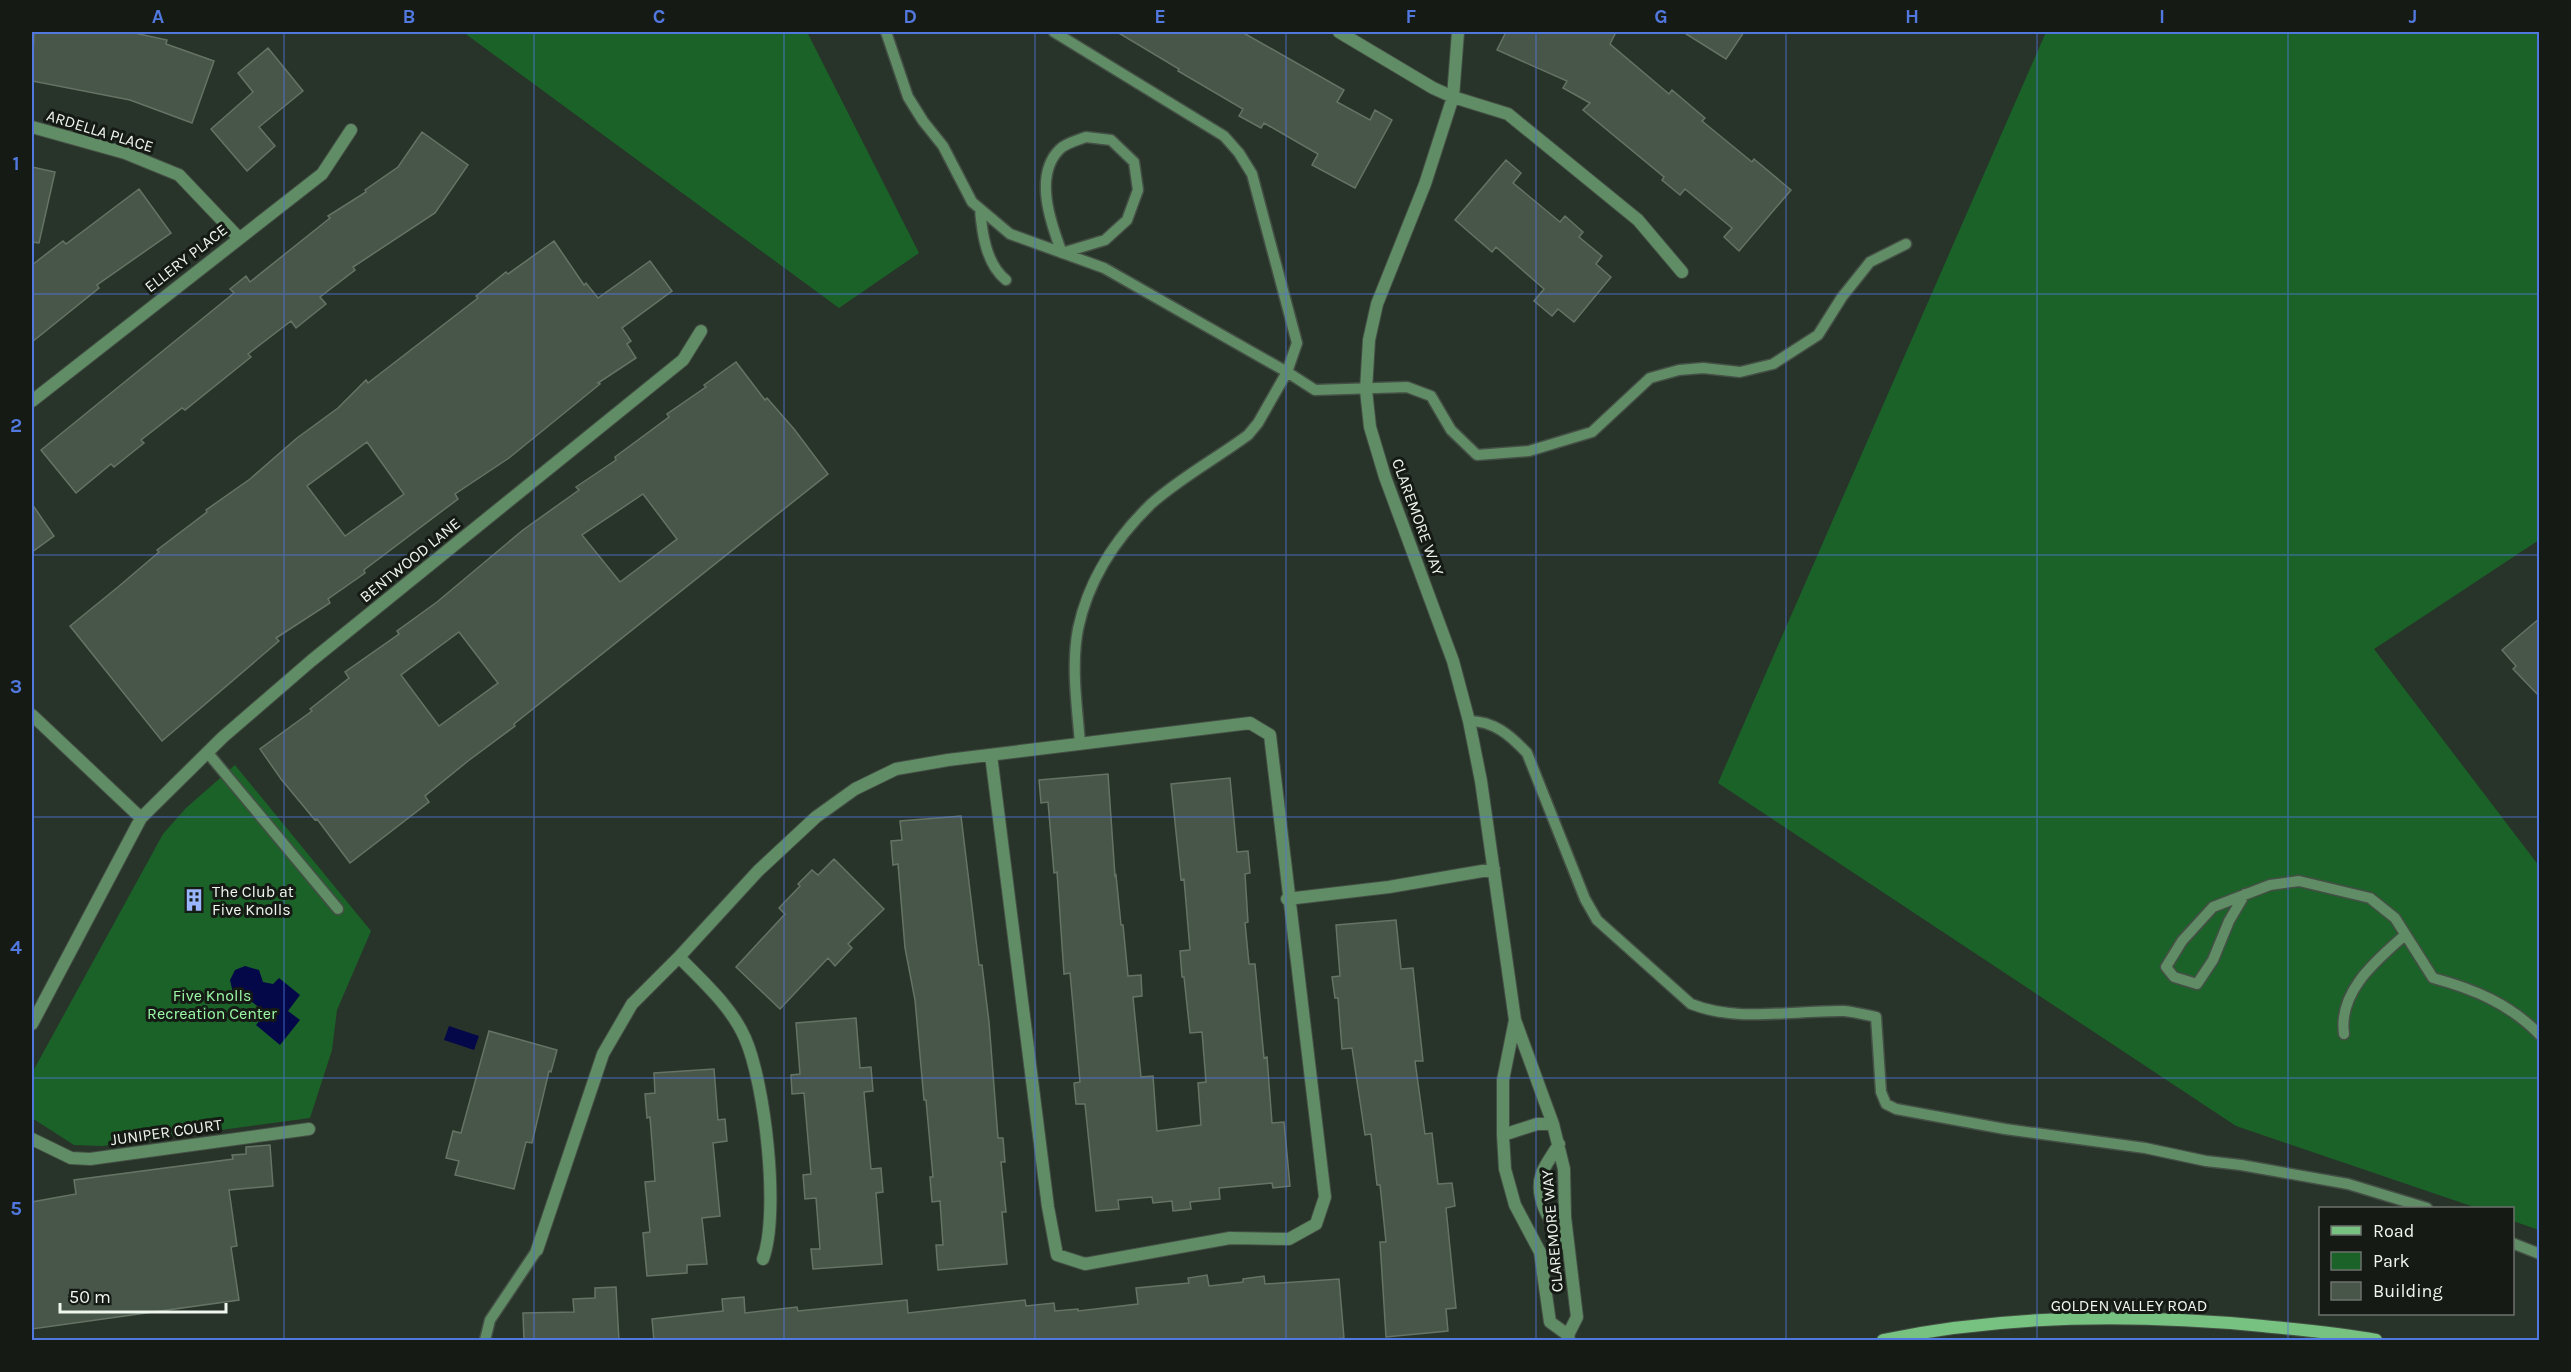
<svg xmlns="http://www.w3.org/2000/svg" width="2571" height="1372" font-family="Karla,sans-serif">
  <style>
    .green { fill: #1b6229 }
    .water { fill: #040748 }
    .building { fill: #485649; stroke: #657365; stroke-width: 1.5; fill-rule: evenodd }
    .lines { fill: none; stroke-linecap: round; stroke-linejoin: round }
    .service-casing { stroke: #444f45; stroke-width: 13 }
    .minor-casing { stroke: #444f45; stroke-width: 14 }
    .secondary-casing { stroke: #444f45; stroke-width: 14 }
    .service { stroke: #608d65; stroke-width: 10 }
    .minor { stroke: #608d65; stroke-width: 12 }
    .secondary { stroke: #78c281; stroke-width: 12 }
    .grid { fill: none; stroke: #5178de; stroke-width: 1.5; stroke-opacity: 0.55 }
    .labels { text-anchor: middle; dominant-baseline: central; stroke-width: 6; stroke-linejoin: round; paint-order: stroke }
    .street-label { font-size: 16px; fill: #eef6ee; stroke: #151a15 }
    .poi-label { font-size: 16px; fill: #eef6ee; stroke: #151a15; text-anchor: start }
    .park-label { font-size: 16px; fill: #9bf9a6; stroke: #151a15 }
    .neatline { fill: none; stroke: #5178de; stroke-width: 2 }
    .grid-label { font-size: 20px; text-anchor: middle; font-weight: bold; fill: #5178de }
  </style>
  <rect width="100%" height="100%" fill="#283429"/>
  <!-- green -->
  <path class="green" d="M463 32H807L919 253 839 308Z
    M2046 32H2539V540L2374 649 2539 866V1230L2513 1221 2512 1208H2477L2236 1126 1718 783Z
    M235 765 371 931 337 1010 332 1050 310 1118 102 1146 74 1145 32 1118V1073L163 834 186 808Z"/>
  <!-- water -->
  <path class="water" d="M245 966 259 970 263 982 273 984 279 978 300 995 288 1011 300 1020 280 1045 256 1025 266 1013 247 998 233 993 230 980 235 970Z
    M449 1026 479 1036 474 1050 444 1040Z"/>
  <!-- building -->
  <path class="building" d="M34 32H130L167 40 166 44 214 61 192 123 130 100 32 81Z
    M1117 32H1242L1344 90 1337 102 1370 120 1375 110 1392 120 1355 188 1312 165 1318 154 1264 123 1261 128 1239 116 1243 109 1178 71 1179 69Z
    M1506 32H1616L1610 44 1669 94 1672 90 1705 118 1702 121 1752 162 1754 159 1791 190 1739 251 1724 237 1732 228 1685 189 1680 195 1662 180 1664 177 1583 110 1590 103 1563 88 1567 81 1497 50Z
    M1683 32H1744L1726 59Z
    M268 48 303 91 259 127 275 146 247 171 211 129 253 92 238 73Z
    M422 132 468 165 435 213 353 267 355 270 320 297 326 304 296 328 291 321 248 354 251 357 185 410 182 408 141 440 144 443 114 467 111 464 76 493 41 450 234 293 230 289 246 276 250 282 330 218 328 216 366 192 365 190 398 167Z
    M1506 160 1521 173 1513 183 1560 222 1565 216 1583 232 1579 237 1602 256 1596 264 1611 277 1574 322 1558 309 1552 316 1534 301 1544 289 1496 247 1492 252 1455 220Z
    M32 167 55 172 39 243 32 242Z
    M139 189 171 233 97 285 99 288 32 342V265L63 241 66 244Z
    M554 241 584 285 586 283 598 298 650 261 672 291 622 328 631 341 627 344 636 358 598 383 600 384 509 458 455 494 458 499 364 570 365 573 328 599 330 603 276 638 279 641 162 741 70 626 118 587 159 552 157 550 207 512 206 510 250 479 297 438 338 408 366 380 368 383 478 298 476 296 506 272 508 274ZM367 442 404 494 345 536 307 486Z
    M736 362 765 400 767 398 794 429 828 474 514 724 515 726 468 761 425 796 429 802 350 863 317 819 315 820 281 779 260 749 312 711 310 709 349 678 345 672 399 634 397 631 437 602 523 530 579 490 576 487 616 460 615 457 669 417 667 414 706 387 704 385ZM643 494 677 539 620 582 582 535ZM459 632 498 683 439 726 401 675Z
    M32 504 54 536 32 552Z
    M2540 618V697L2513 669 2516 666 2502 650Z
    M1108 774 1115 876 1116 875 1121 925H1123L1128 976 1141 975 1142 996 1133 997 1141 1077 1153 1076 1157 1131 1201 1125 1198 1083 1206 1082 1202 1032 1190 1033 1184 977H1182L1180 951 1190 950 1184 879 1181 880 1171 784 1230 778 1237 852 1248 851 1250 873 1245 874 1248 922 1245 923 1249 964H1255L1264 1058 1267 1057 1272 1123 1284 1122 1290 1186 1273 1188 1272 1183 1219 1188 1220 1199 1190 1202 1191 1209 1173 1211 1172 1201 1153 1203 1152 1197 1118 1200 1119 1209 1096 1211 1085 1104H1076L1074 1083 1080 1082 1070 973 1064 974 1057 872 1054 873 1048 802 1041 803 1039 780Z
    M961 816 979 965H982L989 1022 998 1138H1003L1005 1162H1001L1006 1212H1002L1007 1264 938 1270 936 1245H943L940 1201 932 1202 930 1177H933L926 1100H924L915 1000 905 948 898 864 893 865 891 841 902 840 900 821Z
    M834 859 884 909 848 944 852 948 835 966 828 958 780 1009 736 967 785 914 779 908 800 886 798 884 812 870 818 875Z
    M1396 920 1401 969 1413 968 1423 1061H1415L1425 1134 1432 1133 1438 1184 1452 1183 1455 1206 1446 1208 1456 1308 1446 1309 1448 1331 1386 1337 1380 1242H1386L1380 1185H1377L1371 1134 1365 1135 1352 1048 1342 1049 1338 998H1335L1332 977 1340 976 1336 925Z
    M856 1018 860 1068 871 1067 873 1091 864 1092 871 1169 881 1168 883 1192 876 1193 882 1264 813 1269 811 1249H820L816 1198 805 1199 803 1175 811 1174 804 1093 792 1094 791 1075 800 1074 796 1023Z
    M489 1031 557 1050 551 1072 549 1071 532 1143 526 1142 514 1189 455 1175 459 1161 446 1158 453 1131 461 1133Z
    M714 1069 718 1120 725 1119 727 1141 713 1143 720 1216 702 1218 707 1264 687 1265V1273L647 1276 643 1233 650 1232 645 1182 655 1181 650 1117 647 1118 645 1094 655 1093 654 1073Z
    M270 1145 273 1186 229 1190 237 1246 231 1247 239 1300 32 1329V1202L76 1194 74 1180 233 1159 232 1155 246 1154V1147Z
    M1207 1275 1209 1286 1243 1282V1279L1264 1276 1265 1284 1339 1279 1344 1338 1328 1340 654 1341 652 1319 723 1311 722 1299 744 1297 745 1313 797 1307 798 1311 907 1300 908 1313 1025 1300 1026 1306 1054 1303 1055 1311 1078 1309V1311L1138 1304 1136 1288 1189 1283 1188 1278Z
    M616 1287 619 1341H524L523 1313 574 1312 573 1299 595 1298V1288Z"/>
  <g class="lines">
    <!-- service casing -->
    <g class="service-casing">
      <path id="service" d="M886 32 908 97 923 121 943 146 972 202 1010 234 1104 268 1287 372 1315 390 1407 387 1431 396 1451 430 1477 455 1529 451 1592 432 1650 378 1679 370 1703 368 1740 372 1773 364 1818 335 1842 297 1870 262 1906 244
        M1054 32 1224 136 1239 153 1252 174 1297 343 1287 372 1258 423 1248 435C1217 458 1180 478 1151 504 1116 538 1088 581 1078 629 1071 666 1077 706 1080 743
        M1086 137 1111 140 1134 162 1138 190 1127 220 1105 240 1062 253C1051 224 1033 175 1060 149 1066 143 1078 140 1086 137Z
        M980 209C982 233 986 264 1006 280
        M1469 721C1494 721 1510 735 1527 753L1585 899 1597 920 1691 1004C1739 1023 1793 1010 1844 1011 1855 1012 1866 1015 1876 1017L1881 1092 1886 1104 1896 1109 2005 1129 2145 1148 2206 1161 2241 1165 2348 1184 2427 1208
        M207 752 338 909
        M2245 894 2229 921 2213 960 2197 984 2174 977 2166 967 2182 941 2213 907 2270 885 2299 881 2370 898 2395 918 2433 978C2474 989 2510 1004 2540 1035
        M2344 1034C2338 991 2377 960 2405 935
        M2512 1243 2540 1254
        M485 1340 490 1320 537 1250"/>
    </g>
    <!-- minor casing -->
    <g class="minor-casing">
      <path id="minor" d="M1339 32 1433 88 1453 97 1508 114 1638 220 1682 272
        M1458 32 1453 97 1425 184 1377 304 1369 340 1366 390 1370 427 1385 477 1453 661 1469 721 1481 781 1515 1020
        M32 127 125 153 179 175 238 237
        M32 401 322 174 351 130
        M32 715 141 818
        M1287 899 1389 887 1494 869
        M679 957C703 982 731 1006 745 1038 765 1083 780 1213 763 1259
        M32 1024 141 818 223 737 311 661 683 360 701 331
        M1503 1135V1080L1515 1020 1553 1124
        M32 1139 71 1158 90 1159 309 1129
        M1559 1144C1554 1153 1546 1163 1542 1173 1533 1198 1552 1224 1565 1244
        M537 1250 603 1054 632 1004 679 957 758 871 816 817 855 789 896 769 948 760 1250 723 1270 735 1325 1197 1316 1224 1289 1239 1230 1238 1085 1264 1057 1255 1048 1207 991 755
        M1568 1335 1550 1322 1540 1252 1515 1205 1505 1169 1503 1135 1537 1124H1553L1564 1169 1565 1217 1577 1317 1568 1335 1569 1340"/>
    </g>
    <!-- secondary casing -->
    <g class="secondary-casing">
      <path id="secondary" d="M1883 1340C2007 1314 2138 1314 2263 1326 2301 1330 2339 1333 2376 1340"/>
    </g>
    <!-- service -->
    <use href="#service" class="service"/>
    <!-- minor -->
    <use href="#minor" class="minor"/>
    <!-- secondary -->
    <use href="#secondary" class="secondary"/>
  </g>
  <!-- grid -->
  <path class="grid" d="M284 32V1340M534 32V1340M784 32V1340M1035 32V1340M1286 32V1340M1536 32V1340M1786 32V1340M2037 32V1340M2288 32V1340M32 294H2540M32 555H2540M32 817H2540M32 1078H2540"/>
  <!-- icons -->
  <defs>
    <g id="building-bare" transform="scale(1.8)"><path d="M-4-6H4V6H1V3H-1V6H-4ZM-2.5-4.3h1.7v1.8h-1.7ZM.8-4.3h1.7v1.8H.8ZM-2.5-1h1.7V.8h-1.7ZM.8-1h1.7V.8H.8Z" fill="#99b5fd" stroke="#151a15" stroke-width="2.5" paint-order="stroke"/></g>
  </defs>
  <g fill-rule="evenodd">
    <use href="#building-bare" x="194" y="900"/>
  </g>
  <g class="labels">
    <!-- street labels -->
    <g class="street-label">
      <text transform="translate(100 131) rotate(17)">ARDELLA PLACE</text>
      <text transform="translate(186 258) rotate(-38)">ELLERY PLACE</text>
      <text transform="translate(1418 517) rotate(70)">CLAREMORE WAY</text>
      <text transform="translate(410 560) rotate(-39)">BENTWOOD LANE</text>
      <text transform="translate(166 1132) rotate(-8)">JUNIPER COURT</text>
      <text transform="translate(1552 1231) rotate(-95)">CLAREMORE WAY</text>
      <text x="2129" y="1305">GOLDEN VALLEY ROAD</text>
    </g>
    <!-- poi labels -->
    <g class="poi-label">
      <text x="212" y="891">The Club at<tspan x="212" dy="18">Five Knolls</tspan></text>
    </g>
    <!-- park labels -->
    <g class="park-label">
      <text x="212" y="995">Five Knolls<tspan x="212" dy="18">Recreation Center</tspan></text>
    </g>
  </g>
  <!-- border -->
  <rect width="2571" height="1372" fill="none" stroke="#151a15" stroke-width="66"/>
  <!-- legend -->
  <rect x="2319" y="1207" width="195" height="108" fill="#151a15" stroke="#6c726c" stroke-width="1.5"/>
  <rect x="2331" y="1226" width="30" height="9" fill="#78c281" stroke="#6c726c" stroke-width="1.5"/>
  <text x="2373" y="1237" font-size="18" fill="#eef6ee">Road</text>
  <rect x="2331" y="1252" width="30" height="18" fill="#1b6229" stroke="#6c726c" stroke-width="1.5"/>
  <text x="2373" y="1267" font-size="18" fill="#eef6ee">Park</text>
  <rect x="2331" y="1282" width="30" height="18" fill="#485649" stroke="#6c726c" stroke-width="1.5"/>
  <text x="2373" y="1297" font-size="18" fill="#eef6ee">Building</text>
  <!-- scale -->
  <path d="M60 1303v9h166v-9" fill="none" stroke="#eef6ee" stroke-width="3"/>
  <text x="69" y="1303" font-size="18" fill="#eef6ee" stroke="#151a15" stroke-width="4.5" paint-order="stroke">50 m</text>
  <rect x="33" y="33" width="2505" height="1306" class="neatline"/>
  <g class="grid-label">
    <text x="158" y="23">A</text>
    <text x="409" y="23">B</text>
    <text x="659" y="23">C</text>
    <text x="910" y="23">D</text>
    <text x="1160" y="23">E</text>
    <text x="1411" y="23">F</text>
    <text x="1661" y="23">G</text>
    <text x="1912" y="23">H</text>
    <text x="2162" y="23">I</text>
    <text x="2413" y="23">J</text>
    <text x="16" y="170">1</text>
    <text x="16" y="432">2</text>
    <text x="16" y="693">3</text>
    <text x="16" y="954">4</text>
    <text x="16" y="1215">5</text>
  </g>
</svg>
